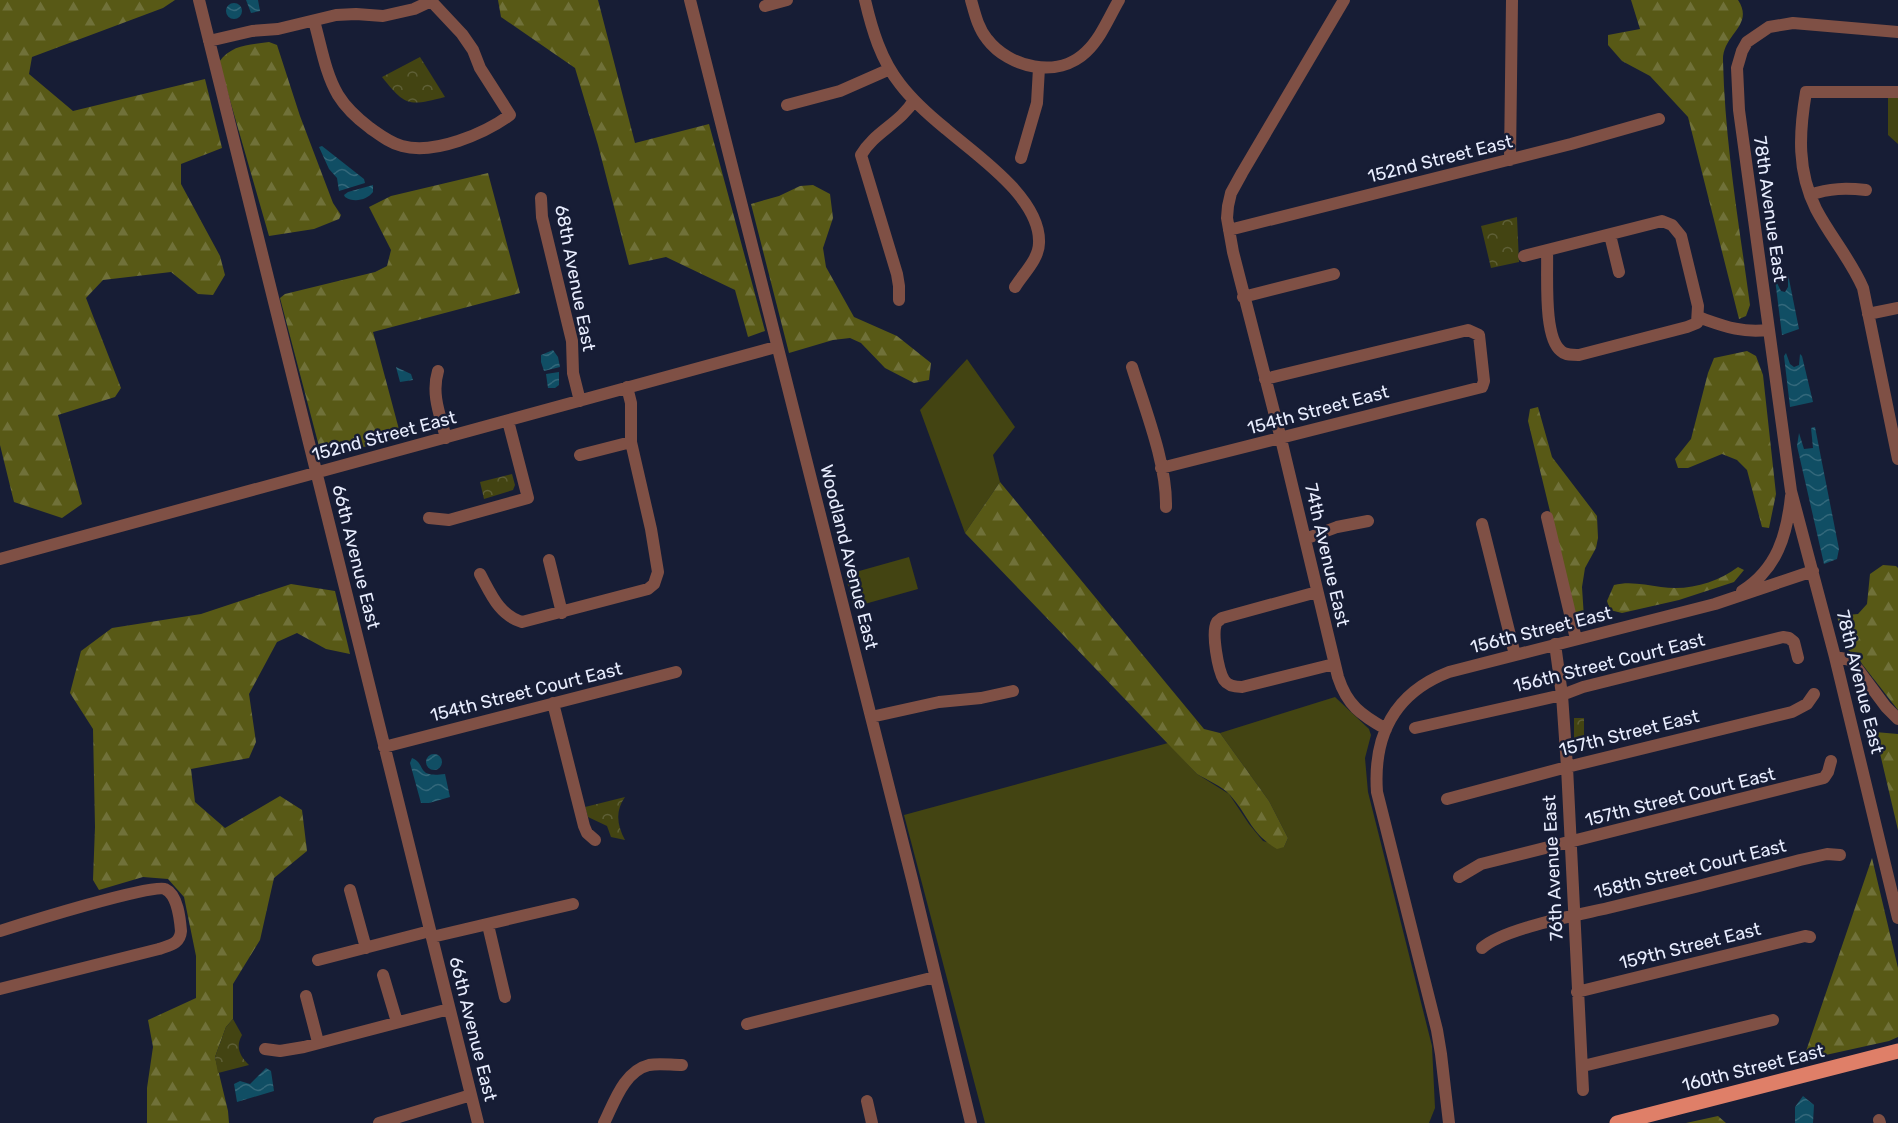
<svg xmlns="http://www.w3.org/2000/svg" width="1898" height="1123" font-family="Rubik,sans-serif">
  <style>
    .grass { fill: #434412 }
    .forest { fill: url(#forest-firs) }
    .park { fill: url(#park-crowns) }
    .water { fill: url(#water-waves) }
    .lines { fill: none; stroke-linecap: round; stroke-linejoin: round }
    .minor { stroke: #7f5045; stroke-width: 12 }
    .major { stroke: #df7f68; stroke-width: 15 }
    .labels { text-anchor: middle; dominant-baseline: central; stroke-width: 5; stroke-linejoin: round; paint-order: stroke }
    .street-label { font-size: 18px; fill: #e8edfe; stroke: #171d35 }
  </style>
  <defs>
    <pattern id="forest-firs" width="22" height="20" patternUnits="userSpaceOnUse" patternTransform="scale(1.5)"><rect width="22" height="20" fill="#585916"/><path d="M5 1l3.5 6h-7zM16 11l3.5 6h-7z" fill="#707139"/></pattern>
    <pattern id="park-crowns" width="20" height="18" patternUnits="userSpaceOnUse" patternTransform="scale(1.5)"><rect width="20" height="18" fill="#434412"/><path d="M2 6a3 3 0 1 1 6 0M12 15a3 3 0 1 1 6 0" fill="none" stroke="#5e5f36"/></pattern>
    <pattern id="water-waves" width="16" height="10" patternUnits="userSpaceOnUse" patternTransform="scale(1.5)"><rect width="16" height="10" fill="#104e64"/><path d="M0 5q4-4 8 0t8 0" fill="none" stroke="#33687b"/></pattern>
  </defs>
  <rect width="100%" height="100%" fill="#171d35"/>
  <!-- grass -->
  <path class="grass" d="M1888 98H1898V144L1888 135Z
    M967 359 1015 427 993 455 1000 482 965 533 920 410Z
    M909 557 918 589 854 607 845 575Z
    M1335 697 1369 729 1371 735 1365 758 1368 792 1432 1046 1435 1108 1429 1123H985L904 815 1168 743 1197 774 1229 794 1249 824 1263 841 1284 847 1288 838 1269 801 1220 733Z"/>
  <!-- forest -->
  <path class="forest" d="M0 0H175L163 8 32 57 29 74 73 111 205 79 222 148 181 164V184L220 256 225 275 213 295 198 294 171 272 103 280 86 298 121 388 115 397 58 415 82 504 62 518 14 502 0 445Z
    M498 0H598L635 143 709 124 765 331 748 337 735 290 666 257 629 265 598 145 575 68 501 17Z
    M1631 0H1738C1755 26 1722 34 1723 61 1725 143 1739 224 1750 305L1746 316 1739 319 1688 117 1650 76 1622 61 1608 45V35L1640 29Z
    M269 42 277 45 300 116 333 203 341 215 339 219 314 229 269 236 219 62C232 44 249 45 269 42Z
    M488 173 520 293 373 332 401 437 326 457 321 454 280 298 285 294 375 272 387 266 391 250 369 207 391 196Z
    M813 185 830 194 833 218 823 248 826 267 854 317 897 336 931 363 929 380 914 383 885 368 861 343 850 338 833 340 789 353 751 204 779 196 800 186Z
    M1747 351 1756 356 1763 375 1776 494 1769 528 1762 527 1747 470 1737 460 1722 454 1688 468H1678L1675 459 1691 439 1708 373 1714 358Z
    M1538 407 1552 457 1597 516 1598 538 1596 548 1585 568 1582 587 1584 618H1576L1528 421 1530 409Z
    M1000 482 1204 729 1220 733 1269 801 1288 838 1284 847 1277 849C1250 833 1249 816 1230 795 1222 786 1207 780 1197 774L965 533Z
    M1883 565 1896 566 1898 568V710L1855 655 1845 648 1837 616 1858 614 1867 604 1870 574Z
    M1738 567 1744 570 1734 582 1679 600 1622 613 1610 610 1607 601 1614 585C1630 581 1645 585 1661 587 1689 591 1716 583 1738 567Z
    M291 584 335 591 350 654 326 649 297 633 277 642 249 694 256 742 249 758 191 769 195 802 225 828 280 796 302 810 307 851 274 878 260 940 233 984V1019L226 1027 215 1057 228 1111 229 1123H147V1088L153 1047 148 1020 196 998V956L184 897 168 879 143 877 99 890 93 880 95 827 93 729 70 693 81 651 112 628 201 614Z
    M1875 732 1898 734V830Z
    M1872 858 1898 968V1037L1889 1041 1803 1060Z
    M1718 1116 1726 1123H1686Z"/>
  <!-- park -->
  <path class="park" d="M420 57 445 97C409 106 406 107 382 77Z
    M1517 217 1519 262 1491 268 1481 226Z
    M512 474 515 485 513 490 484 499 480 482Z
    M1574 718H1584V743H1574Z
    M625 797C615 811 617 825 625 840L611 837 607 826 588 817 585 807Z
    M233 1019 242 1035C235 1047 240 1056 249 1065L218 1073 215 1057 226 1027Z"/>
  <!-- water -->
  <path class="water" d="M246 0H258L260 11 251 13Z
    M226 11a8 8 0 1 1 16 0a8 8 0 1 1-16 0Z
    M322 146 364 179 365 183 339 191 337 178 329 169 319 147Z
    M373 185V192C367 200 354 203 345 197L344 195 348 192Z
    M1788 274 1799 329 1782 335 1775 279 1781 291 1785 292 1788 287Z
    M553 350 558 357 560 367 544 371 541 362V355Z
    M1786 353 1790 364 1794 367 1799 365 1800 354 1802 356 1813 402 1790 407 1784 356Z
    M396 367 411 374 413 380 400 382Z
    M559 372V385L555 388H548L546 374Z
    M1815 427 1839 549 1837 559 1824 564 1797 446 1799 433 1804 449 1813 448 1811 428Z
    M426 762a8 8 0 1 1 16 0a8 8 0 1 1-16 0Z
    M412 758C427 764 415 778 445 774L450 797 429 803H421L410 763Z
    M266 1068 271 1071 274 1091 237 1102 234 1084 240 1081 250 1084Z
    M1803 1096 1814 1105 1813 1123H1795V1107Z"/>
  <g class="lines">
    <!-- minor -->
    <path class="minor" d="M199 0 478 1123
      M690 0 912 879 971 1123
      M865 0C872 30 881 60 900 84 913 101 930 116 946 129 976 155 1041 198 1039 243 1039 259 1023 274 1015 287
      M971 0C975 14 978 28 987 39 1009 68 1058 79 1086 52 1101 38 1109 17 1119 0
      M1344 0 1242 173 1231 193 1228 206 1227 218 1233 252 1281 439 1338 677C1347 705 1361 715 1386 729
      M765 6 787 0
      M1898 32 1793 23 1769 27 1747 42 1742 51 1737 68 1739 110 1791 491 1835 657 1898 918
      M209 41 252 31 278 29 336 15 356 14 383 16 414 9 431 1 462 34 473 50 480 68 510 115C484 134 434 155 402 146 390 143 380 135 370 128 358 119 346 108 338 95 325 73 321 45 314 21
      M1898 92H1806C1799 133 1797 171 1816 209 1830 236 1851 260 1863 288L1898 459
      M787 105 840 91 890 69
      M1021 158 1037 103 1039 68
      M1510 160 1512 0
      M1810 195C1830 188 1846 188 1866 190
      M541 198 542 217 572 341 573 373 580 401
      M1229 230 1571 144 1659 119
      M1610 235 1619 272
      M1524 256 1662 221 1672 225 1681 236 1698 306 1697 323 1687 327 1579 355C1572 354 1566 356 1561 351 1543 337 1548 274 1547 251
      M1243 297 1334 274
      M899 300V286L897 274 861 155C874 132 901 123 914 100
      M1868 314 1898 308
      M1698 317C1724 326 1740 333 1768 330
      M1132 367C1145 409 1167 464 1166 507
      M438 371C431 394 440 415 446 438
      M580 455 631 442
      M1161 468 1482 387 1484 381 1479 335 1468 330 1265 379
      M1547 517 1576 639
      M429 518 449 520 528 498 508 421
      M1482 524 1515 655
      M1305 539 1337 527 1368 521
      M0 559 776 347
      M549 560 562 613
      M480 574C491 594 499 615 522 622L648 589 654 584 658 572 651 529 631 442V403L627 387
      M1742 591C1777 569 1787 535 1791 496
      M1317 592 1222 618 1217 622C1211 632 1218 670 1224 680 1228 686 1236 687 1242 687L1334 664
      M1555 644 1562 695 1567 767 1583 1090
      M1835 657 1851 660 1886 707 1898 719
      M553 703 584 826 587 833 595 840
      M871 717 939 702 981 698 1013 691
      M1415 728 1562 695 1583 687 1783 637 1789 638 1794 642 1798 658
      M384 747 676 672
      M1447 799 1567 767 1792 712 1807 704 1814 694
      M1459 877 1481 864 1824 778 1828 772 1831 761
      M350 890 366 948
      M488 925 505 997
      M0 931C22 924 153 883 165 889 178 895 180 919 181 931 180 944 170 945 159 949L0 989
      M432 937 573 904
      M1482 948C1504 928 1578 915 1608 908 1672 893 1736 877 1800 860L1827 854 1840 855
      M318 960 430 931
      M383 975 397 1022
      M1577 992 1805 936 1810 937
      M306 996 318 1042
      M747 1024 935 977
      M265 1049 280 1051 304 1047 449 1009
      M1583 1066 1773 1020
      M867 1101 872 1123
      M1879 1120 1880 1123
      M379 1123 471 1095
      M604 1123C614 1103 624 1071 649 1065 659 1063 671 1065 682 1065
      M1449 1123 1441 1054 1437 1030 1377 792C1373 736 1394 693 1449 672L1715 604 1813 571"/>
    <!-- major -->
    <path class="major" d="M1617 1123 1898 1051"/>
  </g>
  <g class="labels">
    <!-- street labels -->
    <g class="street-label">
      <text transform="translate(1440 159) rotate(-14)">152nd Street East</text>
      <text transform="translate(1770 209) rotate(82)">78th Avenue East</text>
      <text transform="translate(575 278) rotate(79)">68th Avenue East</text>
      <text transform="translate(1318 410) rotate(-15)">154th Street East</text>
      <text transform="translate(384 436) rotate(-15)">152nd Street East</text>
      <text transform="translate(1327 555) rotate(77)">74th Avenue East</text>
      <text transform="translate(356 557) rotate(76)">66th Avenue East</text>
      <text transform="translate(849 557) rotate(76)">Woodland Avenue East</text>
      <text transform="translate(1541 630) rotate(-14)">156th Street East</text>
      <text transform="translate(1609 663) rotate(-14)">156th Street Court East</text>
      <text transform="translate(1860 682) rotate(76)">78th Avenue East</text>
      <text transform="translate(526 692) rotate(-14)">154th Street Court East</text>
      <text transform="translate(1629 733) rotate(-14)">157th Street East</text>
      <text transform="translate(1680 797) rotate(-14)">157th Street Court East</text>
      <text transform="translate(1553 868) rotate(-93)">76th Avenue East</text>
      <text transform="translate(1690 869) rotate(-14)">158th Street Court East</text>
      <text transform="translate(1690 946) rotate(-14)">159th Street East</text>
      <text transform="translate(473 1029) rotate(76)">66th Avenue East</text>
      <text transform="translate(1753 1068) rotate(-14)">160th Street East</text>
    </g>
  </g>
</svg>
